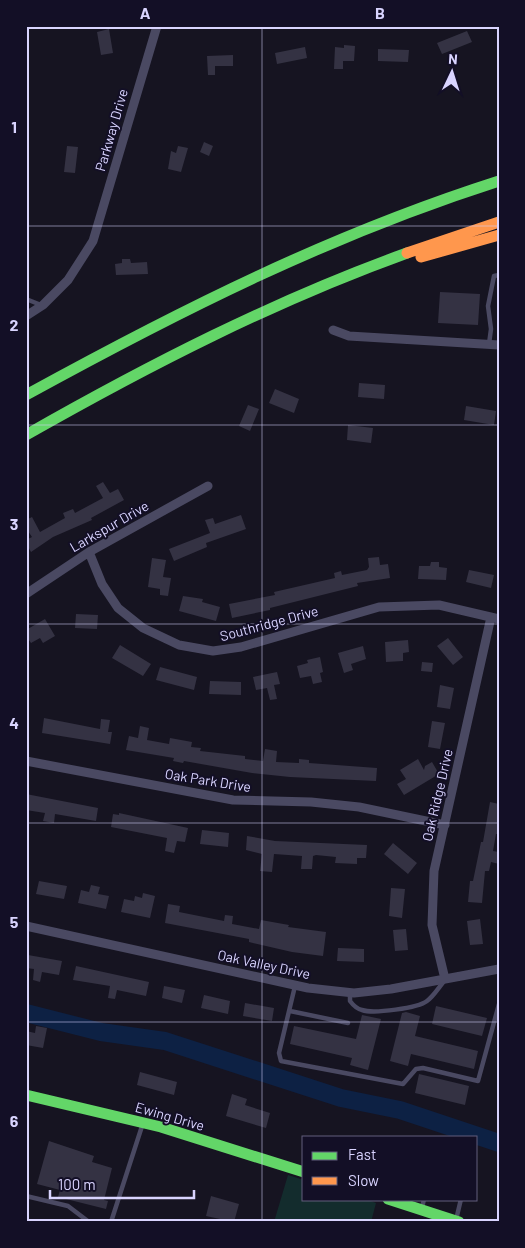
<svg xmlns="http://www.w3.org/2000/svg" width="525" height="1248" font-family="Barlow,sans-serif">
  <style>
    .green { fill: #132c2d }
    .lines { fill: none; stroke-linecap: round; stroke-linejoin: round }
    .river { stroke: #0d2144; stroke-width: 18 }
    .building { fill: #343243 }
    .lane { stroke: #4a4962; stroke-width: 4.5 }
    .street { stroke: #4a4962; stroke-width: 9 }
    .fast { stroke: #63d668; stroke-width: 11 }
    .slow { stroke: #ff974d; stroke-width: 11 }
    .grid { fill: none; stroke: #d9d4ff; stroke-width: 1; stroke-opacity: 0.55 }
    .labels { text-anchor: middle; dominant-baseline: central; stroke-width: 4; stroke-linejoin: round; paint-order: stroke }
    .street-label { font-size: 14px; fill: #d9d4ff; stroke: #130f26 }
    .neatline { fill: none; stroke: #d9d4ff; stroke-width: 2 }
    .grid-label { font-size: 16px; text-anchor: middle; font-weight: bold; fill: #d9d4ff }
  </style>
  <rect width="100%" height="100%" fill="#161421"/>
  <!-- green -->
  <path class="green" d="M288 1175 304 1180V1199H365L376 1203 371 1222H274Z"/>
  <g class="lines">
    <!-- river -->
    <path class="river" d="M26 1013 101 1032 165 1041 341 1098 400 1110 499 1143"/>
  </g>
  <!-- building -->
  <path class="building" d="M109 29 113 53 101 55 97 32Z
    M467 31 472 42 442 54 437 43Z
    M344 45 355 46 354 61H343V69H334L335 47 344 48Z
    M305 47 307 58 277 64 275 53Z
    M378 49 409 50 408 62 378 61Z
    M233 55V66H215V75H208L207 56Z
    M204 142 213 146 209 156 200 152Z
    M67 146 78 147 75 173 64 172Z
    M178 146 188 148 181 172 168 169 171 151 176 153Z
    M122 259H130L131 263 147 262 148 274 116 275 115 264 122 263Z
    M440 292 480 294 478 325 438 323Z
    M359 383 385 385 384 399 358 397Z
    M275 389 299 399 294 413 269 403Z
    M248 405 259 409 250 431 239 426Z
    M466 406 496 411 494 425 464 420Z
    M348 425 373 428 371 443 347 440Z
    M103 482 110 493 118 489 124 500 91 518 92 520 53 537 31 552 26 543V540L32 537 26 528V520L32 517 40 532 65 518 63 513 73 509 75 513 103 498 96 486Z
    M241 515 246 529 206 543 207 547 174 561 169 549 210 533 205 520 213 518 215 524Z
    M379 557 380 565 388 564 390 578 357 583 358 586 270 608V610L232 618 229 604 275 595 274 592 335 578 334 573 341 571 342 575 367 570 369 567 368 558Z
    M152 558 166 560 163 577 171 578 168 596 160 595V589L148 587Z
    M431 562H439V567L447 568 446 580 418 579 419 566H430Z
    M469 570 494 575 491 588 466 582Z
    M183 596 203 599 202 602 220 607 216 621 179 611Z
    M76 614 98 615 97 629 75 628Z
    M45 619 55 636 43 643 40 638 31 643 26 636V630Z
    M448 638 463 657 453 665 437 646Z
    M408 640 409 652 403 653V661L386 662 385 642Z
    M120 645 151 664 143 676 112 658Z
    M363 646 366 659 351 664 353 670 344 673 338 653Z
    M320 657 323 672 320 673 322 682 313 684 311 676 300 678 297 666 308 663 307 660Z
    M422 662 433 663 432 672 421 671Z
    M160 667 197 677 194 690 156 680Z
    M277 672 280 684 274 685 277 699 270 700 267 688 256 690 253 677Z
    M210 681 241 682V695L209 694Z
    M440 685 454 688 450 709 437 707Z
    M44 718 100 729 101 719 110 720 108 732H112L110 744 42 733Z
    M432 721 445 723 440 749 428 747Z
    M140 726 149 728 147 740 169 744 170 738 192 742 191 747 201 748 200 751 245 756V759L263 761 265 749 277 751 276 762 299 763V759L309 760V763L377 768 376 781 290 777 252 773 184 761 183 763 173 761 174 758 126 750 129 736 138 738Z
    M418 759 424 770 425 766 432 762 439 774 404 795 397 784 406 779 400 770Z
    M26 794 98 808 96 821 55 814 54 823 43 821 45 813 26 810Z
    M490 802 499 804V834H496L493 851 499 852V864L491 862 489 871H485L482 903 468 902 470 881H473L481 842H483Z
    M119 813 188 828 185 842 177 841 174 853 165 851 167 838 111 827 113 814 119 815Z
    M202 830 229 833 228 847 200 844Z
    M247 836 275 841 367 845 366 858H357V864L335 863 336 857 316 855 313 856 312 869H301L302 856 274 854 272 872 260 871 262 854 246 850Z
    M393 843 417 863 408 874 384 854Z
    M39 881 67 886 64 899 36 894Z
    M91 885 100 887 98 894 109 896 106 909 78 903 81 890 89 892Z
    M391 888 405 889 402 918 389 916Z
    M143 893 155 896 150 918 121 912 124 899 134 901 135 896 142 898Z
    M168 904 180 906 179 912 224 921 225 915 233 916 232 924 259 929 261 920 289 925 288 927 326 932 323 956 292 952 249 942V939L165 923Z
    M480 919 483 944 470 945 467 921Z
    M406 929 408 950 395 951 393 930Z
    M338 948 364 949V962L337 961Z
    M28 955 62 961 59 975 42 972 40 982 33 980 34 969 26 968Z
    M76 966 149 982 146 996 117 990 115 999 108 998 110 986 73 980Z
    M164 986 185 990 182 1003 162 998Z
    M204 995 230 1001 228 1014 201 1008Z
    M245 1003 274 1008 272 1021 243 1016Z
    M436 1006 487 1018 482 1036 432 1024Z
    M406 1012 420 1016 415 1036 478 1051 474 1069 411 1054 408 1066 390 1061 402 1013Z
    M362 1015 381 1019 368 1070 350 1065 352 1058 290 1044 294 1026 356 1039Z
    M36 1026 47 1028 43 1048 26 1045V1031L35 1033Z
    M140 1072 177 1082 174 1095 137 1085Z
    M419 1074 469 1086 465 1105 415 1093Z
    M232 1094 247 1099 245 1105 270 1113 266 1128 226 1116Z
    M49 1141 94 1156 92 1162 112 1168 104 1200 108 1201 106 1209 58 1197 60 1190 37 1184Z
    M211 1196 239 1204 234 1222 206 1216Z"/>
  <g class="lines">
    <!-- lane -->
    <path class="lane" d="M26 299 41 305
      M489 344 491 329 488 306 494 276 499 275
      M295 986 279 1053 281 1061 403 1084 416 1069 423 1068 478 1081 499 1004
      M350 993V1001C353 1005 357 1009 362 1010 374 1014 418 1008 427 1001 434 996 439 987 445 980
      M290 1011 348 1023
      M26 1196 68 1206 89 1222
      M422 1208 424 1199
      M456 1220 461 1199
      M111 1222 143 1123"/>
    <!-- street -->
    <path class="street" d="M26 316 43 305 68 280 93 241 157 26
      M333 330 349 336 499 345
      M89 552 102 584 118 608 143 628 179 645 213 651 241 647 379 607 439 605 499 619
      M26 594 89 552 208 486
      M26 761 233 800 311 802 359 807 445 825
      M26 926 308 988 354 993 391 989 499 969
      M445 979 432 925 434 871 491 617"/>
    <!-- fast -->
    <path class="fast" d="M26 395C181 310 330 235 499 181
      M26 435C149 365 274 301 407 253
      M26 1095 161 1127 304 1172
      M388 1199 459 1222"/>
    <!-- slow -->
    <path class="slow" d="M407 253 499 222
      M421 257 499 235"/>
  </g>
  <!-- grid -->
  <path class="grid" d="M262 26V1222M26 226H499M26 425H499M26 624H499M26 823H499M26 1022H499"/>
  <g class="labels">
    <!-- street labels -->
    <g class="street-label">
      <text transform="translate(111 130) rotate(-74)">Parkway Drive</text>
      <text transform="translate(109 526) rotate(-30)">Larkspur Drive</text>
      <text transform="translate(269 623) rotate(-15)">Southridge Drive</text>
      <text transform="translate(208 780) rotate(9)">Oak Park Drive</text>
      <text transform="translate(437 795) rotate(-77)">Oak Ridge Drive</text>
      <text transform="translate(264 964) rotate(12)">Oak Valley Drive</text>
      <text transform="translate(170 1116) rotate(16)">Ewing Drive</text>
    </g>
  </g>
  <!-- border -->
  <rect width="525" height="1248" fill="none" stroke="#130f26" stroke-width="55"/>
  <!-- legend -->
  <rect x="302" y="1136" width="175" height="65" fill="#130f26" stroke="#625e7d"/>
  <rect x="312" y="1152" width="25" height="8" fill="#63d668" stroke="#625e7d"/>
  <text x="348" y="1160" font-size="15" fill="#d9d4ff">Fast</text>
  <rect x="312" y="1177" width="25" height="8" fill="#ff974d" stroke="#625e7d"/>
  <text x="348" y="1186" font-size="15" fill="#d9d4ff">Slow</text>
  <!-- north arrow -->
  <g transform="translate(452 72) rotate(4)" stroke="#130f26" stroke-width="4" paint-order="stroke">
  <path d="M0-4L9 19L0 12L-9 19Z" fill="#d9d4ff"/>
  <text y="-8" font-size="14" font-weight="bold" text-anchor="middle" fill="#d9d4ff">N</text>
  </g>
  <!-- scale -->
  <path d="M50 1190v8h144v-8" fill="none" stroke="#d9d4ff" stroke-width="2.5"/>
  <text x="58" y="1190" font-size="15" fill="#d9d4ff" stroke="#130f26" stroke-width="4" paint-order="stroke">100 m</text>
  <rect x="28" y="28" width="470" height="1192" class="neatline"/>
  <g class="grid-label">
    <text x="145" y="19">A</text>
    <text x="380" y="19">B</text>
    <text x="14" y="133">1</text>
    <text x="14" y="331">2</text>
    <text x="14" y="530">3</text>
    <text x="14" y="729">4</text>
    <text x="14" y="928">5</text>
    <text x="14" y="1127">6</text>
  </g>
</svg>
